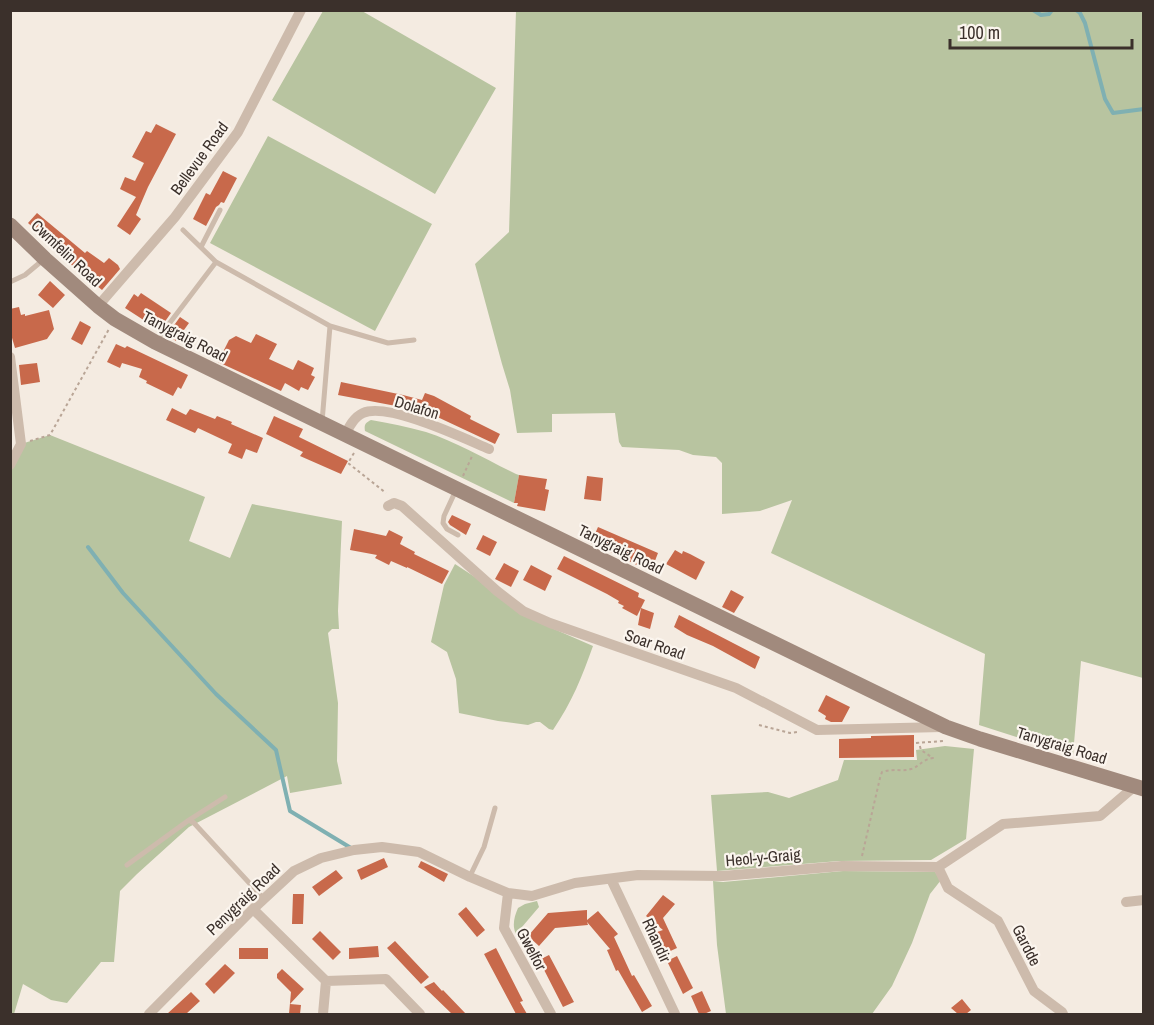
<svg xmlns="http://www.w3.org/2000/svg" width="1154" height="1025" font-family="'Archivo Narrow',sans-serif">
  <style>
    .green { fill: #b8c4a0 }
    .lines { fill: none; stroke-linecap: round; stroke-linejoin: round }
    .stream { stroke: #7fb0b2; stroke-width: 4 }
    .building { fill: #c8694b }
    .path { stroke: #b9a596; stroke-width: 2; stroke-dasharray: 3 3; stroke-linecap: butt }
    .lane { stroke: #cdbbac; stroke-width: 5 }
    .street { stroke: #cdbbac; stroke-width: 10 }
    .secondary { stroke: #a18a7d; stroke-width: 15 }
    .labels { text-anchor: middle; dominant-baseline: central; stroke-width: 4.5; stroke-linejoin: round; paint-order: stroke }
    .street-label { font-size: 16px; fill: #3b302b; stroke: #fbf5ee }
  </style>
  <rect width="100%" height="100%" fill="#f4ebe1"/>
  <!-- green -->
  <path class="green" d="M323 11H362L496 88 435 194 272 100Z
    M516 11H1143V678L1081 661 1073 755 979 725 985 654 771 553 792 500 760 511 722 514V463L716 457 693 455 679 450 622 447 619 442 615 413 552 414V432L517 433 510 390 502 364 475 264 509 232Z
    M268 136 432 224 375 331 210 243Z
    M371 420C389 423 408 427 426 432 457 442 487 460 516 474L519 475 514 503 365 431C364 425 365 423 371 420Z
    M50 435 205 497 189 541 230 558 252 504 342 521 338 611 339 629H332L328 633 338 703 337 761 342 784 290 793 287 776 189 827 137 874 120 891 114 962H101L67 1003 51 1000 23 984 14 1014H11L10 466 21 444Z
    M455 564 554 629 593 646C582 677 572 702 553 730L549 729 540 722H536L528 725 498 721 459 713 456 679 447 652 431 642 444 585Z
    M945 746 974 749 966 839 931 860 839 861 717 871 711 795 768 792 789 798 838 780 844 760H917L916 750Z
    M843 871 935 872 941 880 930 894 912 943 892 986 872 1014H726L717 945 713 881 723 882Z
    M537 901 539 907 516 934C512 926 514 917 518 908L525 904Z"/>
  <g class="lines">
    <!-- stream -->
    <path class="stream" d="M1033 10 1041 15 1049 14 1052 10
      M1076 10 1080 13 1085 23 1105 99 1113 113 1144 109
      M88 547 123 593 216 694 276 750 290 811 351 848"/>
  </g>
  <!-- building -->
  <path class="building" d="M156 124 176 134 148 187 136 215 141 219 130 235 117 226 136 197 120 189 125 177 135 181 144 163 132 157 146 131 151 133Z
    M223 171 237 178 224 203 221 202 219 205 216 207 206 226 193 219 206 193 210 195Z
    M37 213 85 253 87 251 104 263 109 258 118 265 120 269 102 290 63 258 65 256 28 223Z
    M50 281 65 295 53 308 38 295Z
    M141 293 171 313 159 330 125 308 134 294 138 297Z
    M19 307 21 315 25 314V316L49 310 54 329 47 339 15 348 10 331V309Z
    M180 317 189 323 176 341 167 335Z
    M80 321 91 327 82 345 71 339Z
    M256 334 277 344 269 359 293 370 298 360 314 368 311 375 315 377 308 390 301 387 299 391 285 383 281 391 218 362 229 340 236 336 251 343Z
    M116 344 125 348 127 346 188 375 181 389 178 387 173 396 146 383 147 381 139 377 142 369 122 363 120 368 107 362Z
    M37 363 40 382 21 385 19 365Z
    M341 382 403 395 422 400 425 393 434 396 471 416 470 419 500 434 495 444 431 414 430 417 396 406 338 395Z
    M172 408 186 415 190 409 215 419 217 416 232 422 231 424 263 438 257 453 246 449 242 459 228 453 232 444 198 428 195 433 166 420Z
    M274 416 303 429 299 437 348 461 341 474 300 456 303 452 266 434Z
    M519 475 547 479 545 489 549 490 545 511 517 506 518 503H514Z
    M587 476 603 478 601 501 584 499Z
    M452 515 471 524 466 535 450 525 448 522Z
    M598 527 658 553 653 566 645 563 643 568 591 543Z
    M354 529 386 536 389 530 403 537 400 544 415 552 414 554 449 571 442 584 407 567V568L391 561 389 565 375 558 377 555 350 550Z
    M483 535 497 542 490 556 476 549Z
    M675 550 682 554 683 551 690 554 705 562 696 580 666 564Z
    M564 556 639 593 638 597 645 600 641 608 654 613 650 629 638 625 641 608 637 616 622 608 624 606 618 603 619 601 607 594 557 569Z
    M504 563 519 571 511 587 495 579Z
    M531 565 552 576 545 591 523 580Z
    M731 590 744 597 734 613 722 607Z
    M679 615 760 657 755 669 713 646 687 635 674 627Z
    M826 695 850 707 842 722H831L825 719 826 716 818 711Z
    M914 735V757L839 758V739L871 738V736Z
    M384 858 388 867 361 880 357 870Z
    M421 861 448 874 444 882 418 867Z
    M336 870 343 878 319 896 312 887Z
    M293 894H304L303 924H292Z
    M663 895 675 904 663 918 677 948 666 953 657 932 663 930 646 916Z
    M466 907 485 930 477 937 458 914Z
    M587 910V920L598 911 618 934 614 937 632 976 634 975 652 1006 642 1012 618 970 616 971 607 950 610 949 587 922 588 925 555 928 539 946 528 936 548 913Z
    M320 931 341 952 333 960 312 939Z
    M395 941 429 977 421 984 387 948Z
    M378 946 379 957 349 959V948Z
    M239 948H268V959H239Z
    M496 948 523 1001 520 1002 527 1014H516L484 954Z
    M549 955 574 1002 563 1007 539 960Z
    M677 956 693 988 683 994 667 961Z
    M225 964 235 973 214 994 205 984Z
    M282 969 304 989 290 1004 301 1005 300 1014H289L291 992 277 978V974Z
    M434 982 442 991 443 990 466 1014H452L424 987Z
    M702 991 711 1011 704 1014H699L691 996Z
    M191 992 200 1001 186 1014H167Z
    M962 999 971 1010 966 1014H958L951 1008Z"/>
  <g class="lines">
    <!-- path -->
    <path class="path" d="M30 441 50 435 109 329
      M354 453 348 463 386 493
      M463 476 473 454
      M759 725 790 733 797 732
      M916 743 943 741
      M862 856 880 778 882 772C894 768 903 772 911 769 919 767 921 760 933 758L921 750 919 743"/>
    <!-- lane -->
    <path class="lane" d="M183 230 216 262
      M201 247 220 210
      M10 282 25 275 43 260
      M156 341 216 262 330 326 388 343 414 340
      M322 422 330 326
      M456 490 444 516 443 523 447 529 458 535
      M189 820 225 797
      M127 865 189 820 194 823 264 899
      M470 876 484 847 495 808"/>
    <!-- street -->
    <path class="street" d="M98 306 175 217 238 132 301 10
      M10 357 21 444 10 465
      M345 435C349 427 354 417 363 413 388 402 463 438 489 449
      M388 506 394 503 402 506 497 591 523 611 550 623 736 688 817 730 942 727
      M938 867 948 888 998 921 1034 991 1062 1012 1063 1014
      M611 879 675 1014
      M508 893 504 928 551 1014
      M1126 902 1144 900
      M253 909 326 981 386 979 420 1014
      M149 1014 253 909 294 871 321 858 354 850 382 847 419 852 470 877 508 893 532 896 575 883 638 875 723 876 842 866 938 867 1003 824 1100 816 1135 786
      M323 1014 326 981"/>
    <!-- secondary -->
    <path class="secondary" d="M10 225 45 259 98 306 115 319 155 342 946 727 980 739 1144 789"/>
  </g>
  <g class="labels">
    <!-- street labels -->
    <g class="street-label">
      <text transform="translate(199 158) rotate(-54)">Bellevue Road</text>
      <text transform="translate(67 253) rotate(43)">Cwmfelin Road</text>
      <text transform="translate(185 336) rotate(27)">Tanygraig Road</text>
      <text transform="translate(417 407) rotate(17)">Dolafon</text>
      <text transform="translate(621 549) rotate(26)">Tanygraig Road</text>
      <text transform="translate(655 644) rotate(19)">Soar Road</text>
      <text transform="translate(1062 745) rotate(17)">Tanygraig Road</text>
      <text transform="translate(763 857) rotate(-5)">Heol-y-Graig</text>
      <text transform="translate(243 899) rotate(-44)">Penygraig Road</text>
      <text transform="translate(657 940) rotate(65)">Rhandir</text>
      <text transform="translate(1027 945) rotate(63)">Gardde</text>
      <text transform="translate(532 949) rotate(62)">Gwelfor</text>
    </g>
  </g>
  <!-- border -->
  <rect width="1154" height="1025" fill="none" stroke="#3b302b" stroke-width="24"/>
  <!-- scale -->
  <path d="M950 39v9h182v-9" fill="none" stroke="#3b302b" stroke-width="3"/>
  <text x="959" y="39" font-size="18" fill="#3b302b" stroke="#fbf5ee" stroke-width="4.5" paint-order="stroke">100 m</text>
</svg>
